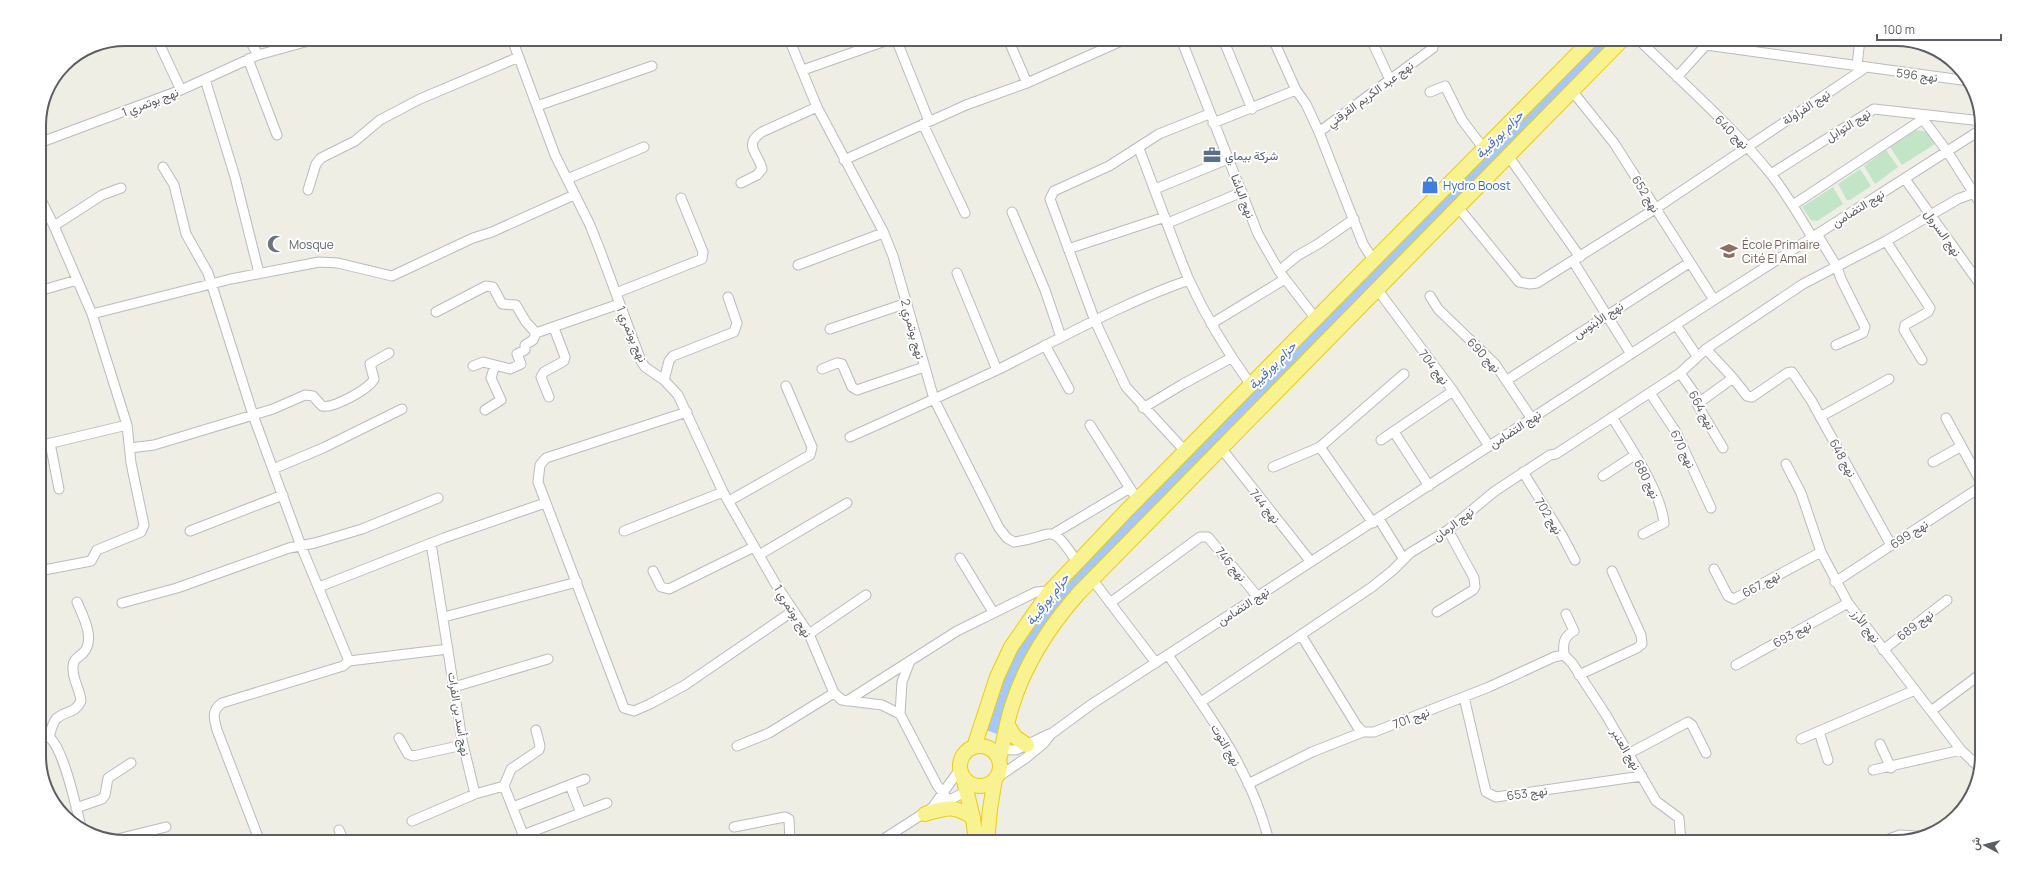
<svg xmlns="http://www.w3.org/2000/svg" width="2021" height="881" font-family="Manrope,Vazirmatn,sans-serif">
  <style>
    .green { fill: #c2e5c8 }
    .water { fill: #a6c7fc }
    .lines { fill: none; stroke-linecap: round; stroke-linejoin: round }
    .minor-casing { stroke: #b9bbc0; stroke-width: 11 }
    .highway-casing { stroke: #ebcd08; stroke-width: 16 }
    .minor { stroke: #fff; stroke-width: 9 }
    .highway { stroke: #f9f290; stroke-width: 14 }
    .labels { text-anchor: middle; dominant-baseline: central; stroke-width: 4; stroke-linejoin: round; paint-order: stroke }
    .street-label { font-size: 12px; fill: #5c5e64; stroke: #fff }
    .service-label { font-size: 12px; fill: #4e5e75; stroke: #fff; text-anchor: start }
    .shop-label { font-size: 12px; fill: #366cbe; stroke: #fff; text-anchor: start }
    .worship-label { font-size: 12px; fill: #5b616d; stroke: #fff; text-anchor: start }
    .education-label { font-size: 12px; fill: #785e54; stroke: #fff; text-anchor: start }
    .water-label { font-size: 13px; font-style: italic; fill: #496dbf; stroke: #fff }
    .rim { fill: none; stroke: #5c5e64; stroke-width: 2 }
  </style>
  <rect width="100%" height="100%" fill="#eeeee4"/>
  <!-- green -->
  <path class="green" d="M1916 130 1927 132 1935 144 1902 165 1890 147Z
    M1886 150 1898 167 1875 184 1864 166Z
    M1860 169 1871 186 1850 200H1847L1838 184Z
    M1833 187 1843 204 1817 221 1811 220 1802 207Z"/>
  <!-- water -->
  <path class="water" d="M1598 39H1617L1077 588 1004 713 997 734 986 730 991 711 1012 657 1059 588Z"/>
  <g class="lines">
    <!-- minor casing -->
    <g class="minor-casing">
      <path id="minor" d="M157 39 181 90
        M249 39 258 55
        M512 39 555 155 590 225 601 253 641 361 645 367 664 380 678 395 723 492 775 583 809 634 834 693 842 700 882 705 900 714 937 785 954 808
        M789 39 817 107 883 231 893 256 934 399 999 528 1007 538 1014 542C1055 537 1049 519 1077 562
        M896 39 929 121
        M1008 39 1027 83
        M1181 39 1258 234 1279 271 1316 319
        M1223 39 1252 109
        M1273 39 1296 90 1306 104 1319 132 1363 244 1374 261
        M1371 39 1390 80
        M1638 39C1682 82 1732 126 1770 173 1786 193 1799 215 1812 237
        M1710 39 1706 45 1969 81
        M248 59 277 135
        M1857 66 1860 39
        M803 70 891 39
        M1677 77 1706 45
        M205 79 235 177 259 273
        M1430 92 1445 86 1462 120 1484 149
        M1573 92 1614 143 1714 300
        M537 106 652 66
        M1919 114 1947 151 1982 206
        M1213 123 1296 90
        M923 124 965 213
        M1319 132 1433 48 1434 39
        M39 143 181 90 258 55 316 39
        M1139 149C1156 192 1171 237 1189 280 1206 317 1227 352 1251 385
        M1509 157 1580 257
        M844 160 966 105 1027 83 1126 39
        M163 167 174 185 186 234 208 273 253 415 301 546 349 661
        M1771 174 1874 109 1982 121
        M567 179 644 147
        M1905 179 1982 287
        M741 183 757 175 762 169C759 154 742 145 762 132L817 107
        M1155 189 1228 159
        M308 190 316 164 321 158 355 141 380 120 420 99 519 57
        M39 196 54 226 92 314 127 425 131 463 144 525 141 532 97 550 91 561 39 571
        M1793 205 1923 119
        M1458 207 1519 282 1530 284 1537 283 1655 209 1865 68
        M1012 212 1045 290 1061 337
        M1168 223 1242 192
        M54 226 102 195 121 188
        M1817 234 1837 267 1841 279 1865 327 1863 333 1836 345
        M1886 241 1930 308 1928 312 1905 325 1904 330 1922 360
        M1068 249 1165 217
        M1573 261 1631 354
        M798 265 883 233
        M1279 271 1297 256 1318 244 1354 219
        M957 273 997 370
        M1377 289 1453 391 1489 446
        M39 291 77 280
        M616 293 702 259 703 252 681 198
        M1430 296 1438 309 1495 364 1532 419
        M436 312 486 286 493 287 502 304 516 305 526 322 536 333 619 304
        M92 314 231 279 319 262 338 263 392 276 473 238 492 232 574 195
        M1211 324 1285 279
        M1676 325 1697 356
        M830 329 907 303
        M1045 345 1069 389
        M473 366 483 362 510 369 521 364 517 354 525 350V345L533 340 536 333
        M822 369 837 363 842 364 852 387 857 390 924 367
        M1680 373 1697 397V404L1723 448
        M1733 378 1747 396 1752 397 1787 373 1792 372 1811 400 1891 545
        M664 380 669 361 673 356 734 332 737 323 728 297
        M1507 380 1689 263
        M1650 393 1676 432 1711 508
        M549 397 541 377 544 372 564 361 565 357 554 328
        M1697 404 1733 378 1706 349
        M1143 408 1183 384 1231 358
        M485 410 501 400 491 378 495 365
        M687 412 546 458 540 465 538 482 624 708 634 711 650 704 685 685 793 611
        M1612 417C1629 445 1661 491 1664 523L1643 534
        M1820 417 1889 379
        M1946 418 1982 484
        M1090 425 1133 493
        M1394 432 1429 486
        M850 437C899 415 948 393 997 370 1060 339 1122 303 1189 280
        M1381 440 1453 391
        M50 443 59 489
        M39 446 127 425
        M1320 447 1373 523
        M130 448 154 445 273 409 305 395 313 396 322 406C333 409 369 389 374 379L370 364 389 353
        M1221 448 1311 562
        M1185 451 1126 387 1095 321 1050 199 1054 191 1109 166 1159 134 1209 114
        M1933 462 1960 447
        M1786 464 1801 493 1821 552 1848 603 1961 750 1980 768
        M1273 467 1320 447 1404 374
        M273 469 323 448 402 409
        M1523 472 1563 537 1575 560
        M1603 476 1635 455
        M729 501 810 455 812 447 786 386
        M1379 519 1403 558
        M190 531 283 495
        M624 531 723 492
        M1053 534 1130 488
        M431 543 462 740 475 794 504 786 526 842
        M759 555 847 503
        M960 558 993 612
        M1714 569 1728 596 1734 599 1821 552
        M653 571 661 587 669 589 754 547
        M1092 579 1156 663
        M1835 582 1982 486
        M319 587 444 538 545 503
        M122 603 177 588 289 548 315 543 362 529 438 498
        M1110 603 1200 537H1208L1258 597
        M1437 612 1473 590 1475 587 1474 578 1448 530
        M444 617 577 582
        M809 634 866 595
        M1301 635 1357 726 1363 732H1374L1489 687 1554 657 1564 655
        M1883 650 1947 600
        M1168 655C1208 713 1253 773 1269 842
        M1564 655 1572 663 1606 715 1656 801 1679 818 1681 842
        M1564 655C1563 644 1563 637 1574 631L1566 614
        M1736 665 1848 603
        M1579 675 1637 648 1642 644 1641 635 1612 571
        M454 687 548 659
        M1464 697 1486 792 1496 797 1642 776
        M847 701 957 631 1036 592 1050 591
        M1201 702 1372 587 1393 570 1410 553 1448 530 1495 491 1550 455 1556 454 1680 373 1706 349 1803 284 1886 241 1958 199 1982 190
        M1931 711 1982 673
        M900 714 902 682 910 661
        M1819 732 1828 760
        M39 736 49 737C64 749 76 807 81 827
        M49 737C51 731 52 724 56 719 65 710 74 715 81 701 80 689 72 679 73 667 73 659 78 658 83 653 96 640 83 616 77 602
        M399 738 408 754 413 756 463 745
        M1801 739 1915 690
        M1880 744 1891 768
        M737 746 769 733 834 693
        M991 749 1016 750 1049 734
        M1628 754 1688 722 1692 725 1706 753
        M1973 762 1982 754
        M1873 770 1961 750
        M995 779 1026 758 1044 743 1051 734 1092 704 1714 300 1982 129
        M1248 784 1312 752 1363 732
        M570 785 581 813
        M504 786 511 769 539 750 540 746 536 730
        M944 803 976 786
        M513 807 585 779
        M76 808 102 799 105 795 108 778 131 763
        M412 821 475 794
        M734 827 785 817 789 819 790 842
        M339 830 344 842
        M523 835 607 803
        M113 840 166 827
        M260 842 217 730C214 719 211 711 222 703L343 666 349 661 448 649
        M879 842 932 808 960 769
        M1881 842 1900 835 1917 836"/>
    </g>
    <!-- highway casing -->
    <g class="highway-casing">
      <path id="highway" d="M1007 724 1015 737 1027 745
        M960 766a20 20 0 1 1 40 0a20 20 0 1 1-40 0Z
        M974 747 997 677 1011 647 1050 591 1128 509 1592 39
        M999 760C1004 742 1006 724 1012 706 1025 664 1049 627 1078 594L1623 39
        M963 777 973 818 976 842
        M925 814C946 808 954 804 973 818
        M987 842 990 809 995 779"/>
    </g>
    <!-- minor -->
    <use href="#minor" class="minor"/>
    <!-- highway -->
    <use href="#highway" class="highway"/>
  </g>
  <!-- icons -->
  <defs>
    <g id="office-bare" transform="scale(1.38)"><path d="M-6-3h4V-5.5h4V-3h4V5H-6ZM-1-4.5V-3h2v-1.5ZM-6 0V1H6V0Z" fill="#5c6f8a" stroke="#fff" stroke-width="2.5" paint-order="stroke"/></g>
    <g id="shop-bare" transform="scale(1.38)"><path d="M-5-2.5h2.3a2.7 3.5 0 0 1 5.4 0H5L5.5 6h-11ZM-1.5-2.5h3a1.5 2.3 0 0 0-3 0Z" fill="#3f7fe0" stroke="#fff" stroke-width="2.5" paint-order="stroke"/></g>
    <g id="mosque-bare" transform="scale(1.38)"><path d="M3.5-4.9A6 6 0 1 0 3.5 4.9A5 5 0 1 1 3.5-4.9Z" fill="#6b7280" stroke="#fff" stroke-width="2.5" paint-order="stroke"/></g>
    <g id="school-bare" transform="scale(1.38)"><path d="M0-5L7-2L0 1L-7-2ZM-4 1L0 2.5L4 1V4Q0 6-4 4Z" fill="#8d6e63" stroke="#fff" stroke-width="2.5" paint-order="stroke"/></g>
  </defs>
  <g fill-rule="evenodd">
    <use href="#office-bare" x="1212" y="155"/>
    <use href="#shop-bare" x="1430" y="185"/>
    <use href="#mosque-bare" x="276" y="244"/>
    <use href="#school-bare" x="1729" y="251"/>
  </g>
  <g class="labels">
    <!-- street labels -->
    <g class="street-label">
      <text transform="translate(1917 75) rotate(7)">نهج 596</text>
      <text transform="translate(1370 94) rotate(-36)">نهج عبد الكريم القرقني</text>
      <text transform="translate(150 102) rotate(-21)">نهج بوتمري 1</text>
      <text transform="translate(1806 107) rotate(-33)">نهج الفراولة</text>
      <text transform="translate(1848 125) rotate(-32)">نهج التوابل</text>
      <text transform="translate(1732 132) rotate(45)">نهج 640</text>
      <text transform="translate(1646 194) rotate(58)">نهج 652</text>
      <text transform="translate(1243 196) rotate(69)">نهج الباشا</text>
      <text transform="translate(1858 208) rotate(-32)">نهج التضامن</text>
      <text transform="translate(1943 233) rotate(55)">نهج السرول</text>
      <text transform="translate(1598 320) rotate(-33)">نهج الأبنوس</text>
      <text transform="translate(913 329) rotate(75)">نهج بوتمري 2</text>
      <text transform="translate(632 334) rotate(67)">نهج بوتمري 1</text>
      <text transform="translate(1484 355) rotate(47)">نهج 690</text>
      <text transform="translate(1434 367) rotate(52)">نهج 704</text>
      <text transform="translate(1702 410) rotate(62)">نهج 664</text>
      <text transform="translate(1515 429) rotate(-33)">نهج التضامن</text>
      <text transform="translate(1683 449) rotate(64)">نهج 670</text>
      <text transform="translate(1843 458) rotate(61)">نهج 648</text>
      <text transform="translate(1647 479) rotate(64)">نهج 680</text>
      <text transform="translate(1265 506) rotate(51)">نهج 744</text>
      <text transform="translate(1549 516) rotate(58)">نهج 702</text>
      <text transform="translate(1453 524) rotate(-37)">نهج الرمان</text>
      <text transform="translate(1909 534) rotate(-33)">نهج 699</text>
      <text transform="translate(1231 564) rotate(50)">نهج 746</text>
      <text transform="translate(1761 584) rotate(-29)">نهج 667</text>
      <text transform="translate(1243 606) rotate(-33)">نهج التضامن</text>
      <text transform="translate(793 611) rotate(58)">نهج بوتمري 1</text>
      <text transform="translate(1915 625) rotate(-37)">نهج 689</text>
      <text transform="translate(1866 626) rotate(53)">نهج الأرز</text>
      <text transform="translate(1792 634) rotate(-29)">نهج 693</text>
      <text transform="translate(459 714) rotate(81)">نهج أسد بن الفرات</text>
      <text transform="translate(1411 718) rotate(-21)">نهج 701</text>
      <text transform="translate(1226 745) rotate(60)">نهج التوت</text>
      <text transform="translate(1626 749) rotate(60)">نهج العنبر</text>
      <text transform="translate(1527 793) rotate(-8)">نهج 653</text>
    </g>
    <!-- service labels -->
    <g class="service-label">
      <text x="1225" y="155">شركة بيماي</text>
    </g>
    <!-- shop labels -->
    <g class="shop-label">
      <text x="1443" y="185">Hydro Boost</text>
    </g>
    <!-- worship labels -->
    <g class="worship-label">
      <text x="289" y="244">Mosque</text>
    </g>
    <!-- education labels -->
    <g class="education-label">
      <text x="1742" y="244">École Primaire<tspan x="1742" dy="14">Cité El Amal</tspan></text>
    </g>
    <!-- water labels -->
    <g class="water-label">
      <text transform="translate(1499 134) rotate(-45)">حزام بورقيبة</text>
      <text transform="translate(1272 365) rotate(-45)">حزام بورقيبة</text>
      <text transform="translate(1047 599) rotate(-52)">حزام بورقيبة</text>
    </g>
  </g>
  <!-- crop -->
  <path d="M0 0H2021V881H0ZM125 46H1896A79 79 0 0 1 1975 125V756A79 79 0 0 1 1896 835H125A79 79 0 0 1 46 756V125A79 79 0 0 1 125 46Z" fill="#fff" fill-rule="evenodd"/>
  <path class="rim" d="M125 46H1896A79 79 0 0 1 1975 125V756A79 79 0 0 1 1896 835H125A79 79 0 0 1 46 756V125A79 79 0 0 1 125 46Z"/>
  <!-- north arrow -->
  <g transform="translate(1985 845) rotate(277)" stroke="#ffffff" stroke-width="3" paint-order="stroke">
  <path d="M0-3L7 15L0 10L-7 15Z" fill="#5c5e64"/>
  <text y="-6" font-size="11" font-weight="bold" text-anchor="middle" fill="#5c5e64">ش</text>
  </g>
  <!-- scale -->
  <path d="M1877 34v6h124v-6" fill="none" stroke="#5c5e64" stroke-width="2"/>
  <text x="1883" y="34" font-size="12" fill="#5c5e64" stroke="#ffffff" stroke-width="3" paint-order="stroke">100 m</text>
</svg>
